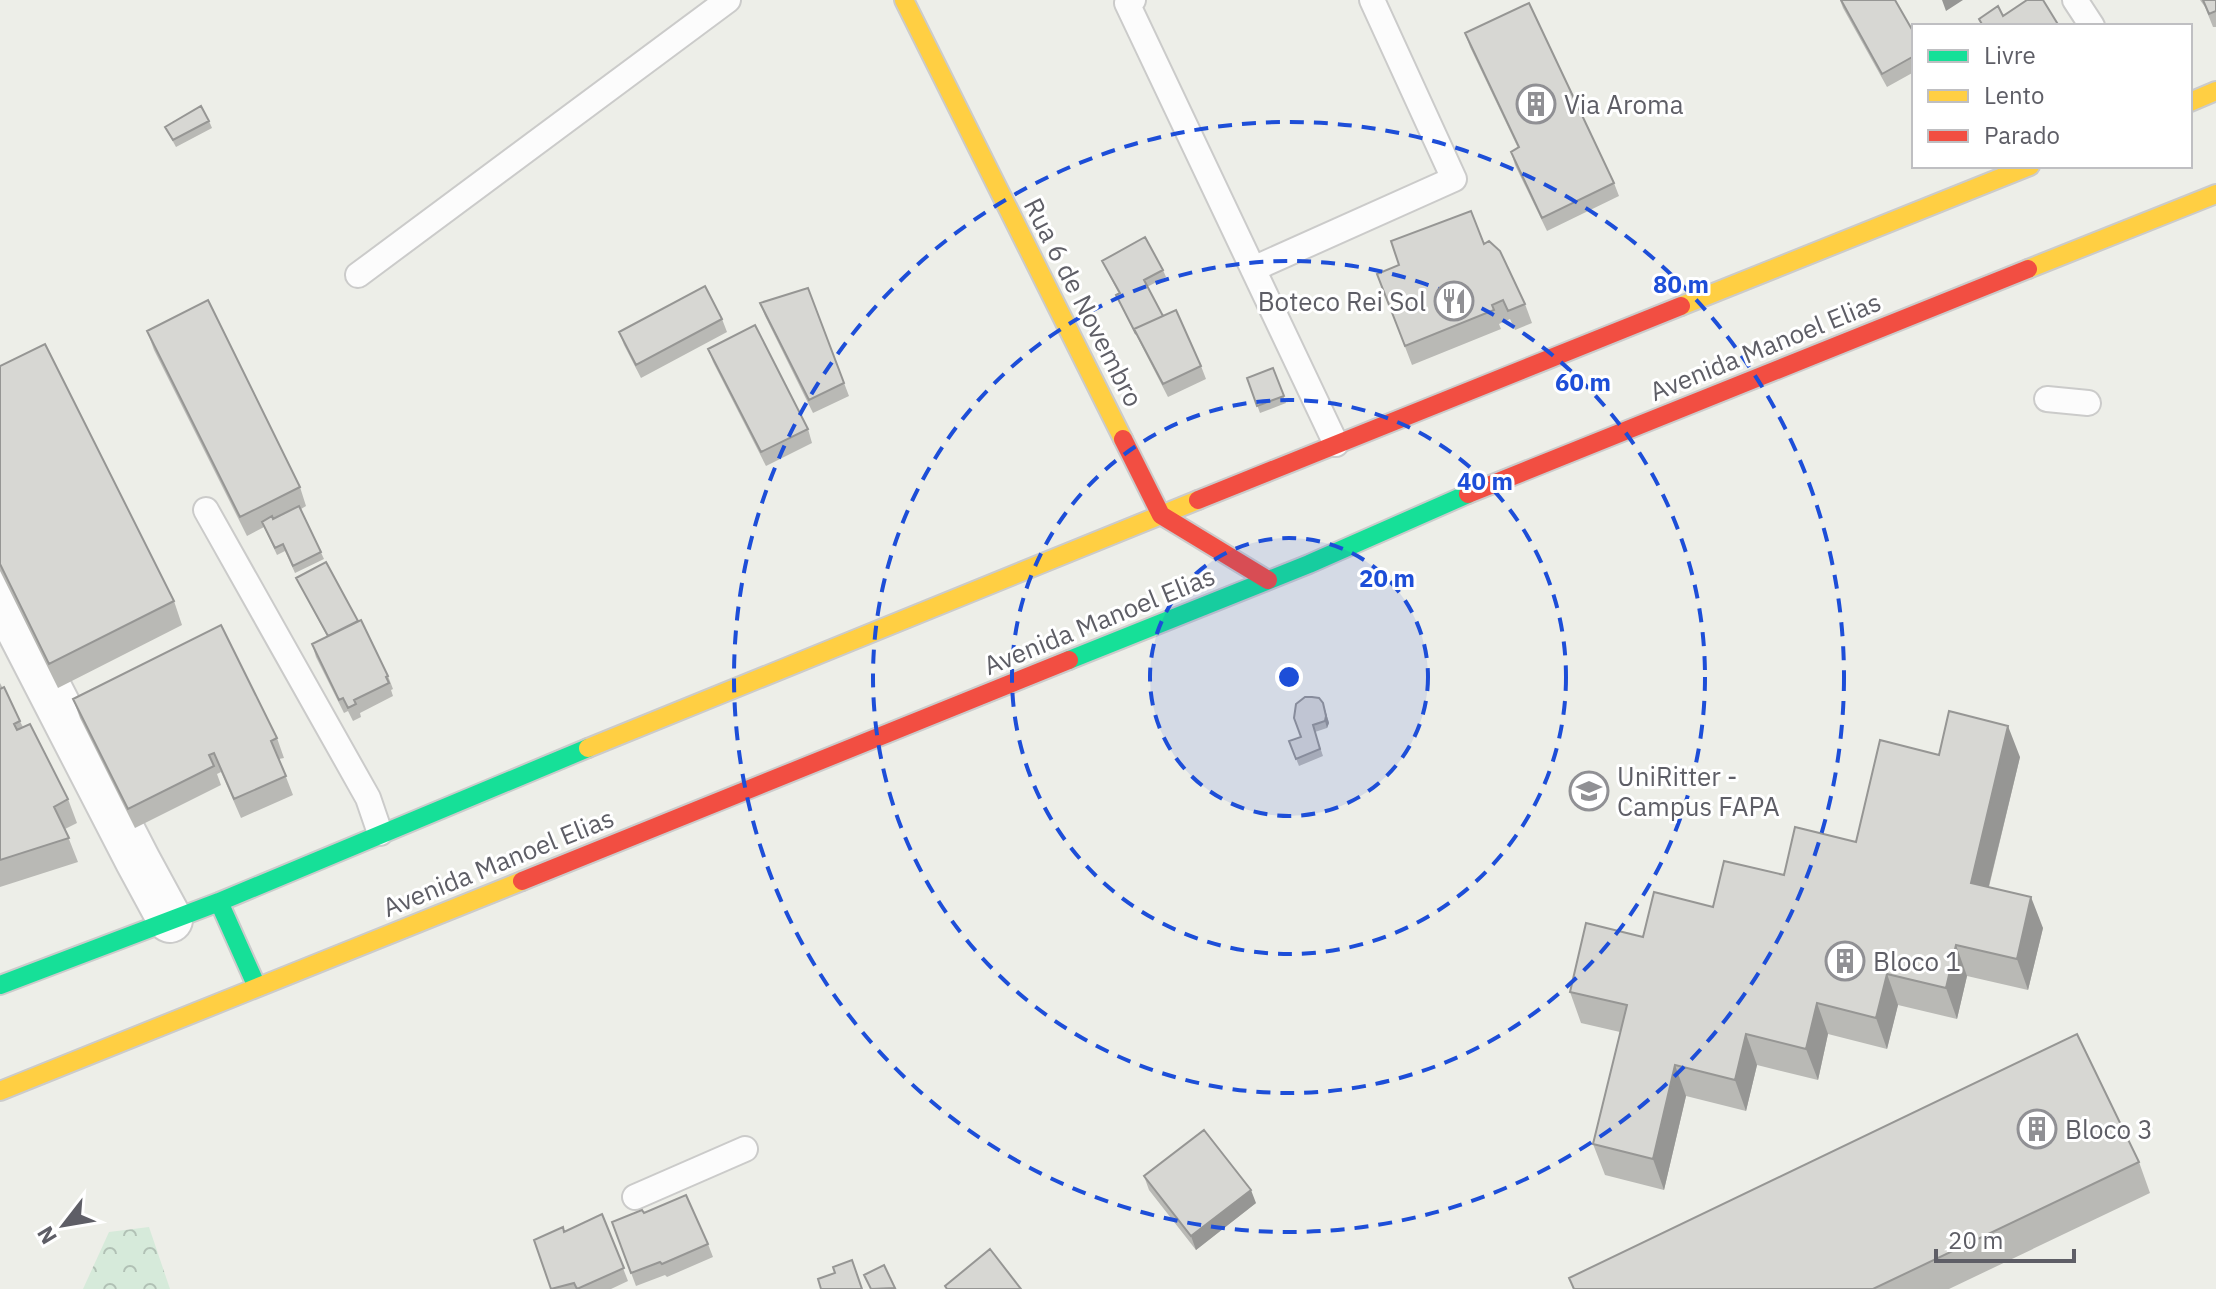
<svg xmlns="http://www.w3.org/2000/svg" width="2216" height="1289" font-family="'IBM Plex Sans',sans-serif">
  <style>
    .forest { fill: url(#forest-crowns) }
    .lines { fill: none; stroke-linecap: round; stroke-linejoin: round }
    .lane-casing { stroke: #cbcbca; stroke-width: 28 }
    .street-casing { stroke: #cbcbca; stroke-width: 48 }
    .fast-casing { stroke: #cbcbcb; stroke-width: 22 }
    .slow-casing { stroke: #cbcbcb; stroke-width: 22 }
    .jam-casing { stroke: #cbcbcb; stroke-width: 22 }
    .lane { stroke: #fcfcfc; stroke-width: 24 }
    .street { stroke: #fcfcfc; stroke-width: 44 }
    .fast { stroke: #16e098; stroke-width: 18 }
    .slow { stroke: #ffcf43; stroke-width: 18 }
    .jam { stroke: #f24e42; stroke-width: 18 }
    .wall { fill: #b9b9b5 }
    .shaded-wall { fill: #969694 }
    .building { fill: #d7d7d3; stroke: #969694; stroke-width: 2 }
    .ring { fill: none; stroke: #1d4ed8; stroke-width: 4; stroke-dasharray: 14 10 }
    .labels { text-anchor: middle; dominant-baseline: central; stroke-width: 6; stroke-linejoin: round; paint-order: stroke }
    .poi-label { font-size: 26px; fill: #5e5e66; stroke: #fff; text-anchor: start }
    .street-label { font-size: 26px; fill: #5e5e66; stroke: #fff }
    .centre { fill: #1d4ed8; stroke: #fff; stroke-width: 4 }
    .ring-label { font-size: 24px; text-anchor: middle; font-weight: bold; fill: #1d4ed8; stroke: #fff; stroke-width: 6; stroke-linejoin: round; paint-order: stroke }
  </style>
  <defs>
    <pattern id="forest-crowns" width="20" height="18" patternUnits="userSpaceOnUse" patternTransform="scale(2)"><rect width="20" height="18" fill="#d6eada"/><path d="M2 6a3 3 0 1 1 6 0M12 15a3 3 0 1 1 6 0" fill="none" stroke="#b1c1b5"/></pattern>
  </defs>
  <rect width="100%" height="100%" fill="#edeee8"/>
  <!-- forest -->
  <path class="forest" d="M149 1227 170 1289H83L109 1232Z"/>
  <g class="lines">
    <!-- lane casing -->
    <g class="lane-casing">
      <path id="lane" d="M1133 0 1127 3 1336 444
        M2075 0 2092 26
        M1253 269 1454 179 1372 0
        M358 275 728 0
        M2047 399 2088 403
        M206 510 368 798 380 833
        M635 1197 745 1149"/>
    </g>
    <!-- street casing -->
    <g class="street-casing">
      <path id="street" d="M0 593 138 861 170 920"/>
    </g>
    <!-- fast casing -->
    <g class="fast-casing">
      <path id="fast" d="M1069 660 1309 564 1468 494
        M219 902 257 987
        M0 985 219 902 588 748"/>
    </g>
    <!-- slow casing -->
    <g class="slow-casing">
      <path id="slow" d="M904 0 1123 439
        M2190 102 2216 91
        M2028 269 2216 194
        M1681 306 2030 166
        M588 748 1198 500
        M0 1091 522 881"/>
    </g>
    <!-- jam casing -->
    <g class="jam-casing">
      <path id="jam" d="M1123 439 1161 515 1268 580
        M1468 494 2028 269
        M1198 500 1681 306
        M522 881 1069 660"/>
    </g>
    <!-- lane -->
    <use href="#lane" class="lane"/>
    <!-- street -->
    <use href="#street" class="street"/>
    <!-- fast -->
    <use href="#fast" class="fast"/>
    <!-- slow -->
    <use href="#slow" class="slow"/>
    <!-- jam -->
    <use href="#jam" class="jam"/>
  </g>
  <!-- wall -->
  <path class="wall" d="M1840 0H1895L1914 33V72L1887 87 1843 8Z
    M2200 0H2216V27H2213L2205 7Z
    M1465 33 1614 183 1619 196 1547 231 1515 165 1511 152 1518 148 1470 47Z
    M209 121 212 128 176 147 165 127Z
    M1484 244 1525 304 1532 323 1515 330 1510 319 1499 324 1501 329 1412 365 1377 274Z
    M1102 261 1163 270 1166 277 1147 287 1163 316 1201 366 1206 379 1168 397 1119 302 1116 295 1119 294Z
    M808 288 849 396 813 413 765 316 760 303Z
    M722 319 727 332 641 378 624 345 619 332Z
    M147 331 300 487 306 506 301 509 324 559 295 573 285 551 277 555 264 527 247 536 154 350Z
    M708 349 808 429 812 443 766 466 713 362Z
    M0 366 174 601 182 625 58 688 0 571Z
    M1273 368 1286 403 1260 413 1247 378Z
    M296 578 388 676 393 689 391 690 393 696 360 713 361 717 353 721 348 711 344 713 316 657 312 644 327 636Z
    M0 683 23 727 68 799 77 823 65 829 78 862 0 887Z
    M73 699 277 738 284 758 279 759 293 795 241 818 221 772 217 774 221 785 135 828 80 718Z
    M1323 703 1329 723 1327 728 1315 732 1323 756 1299 766 1289 741 1301 737Z
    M1939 755 2020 757 1989 887 2043 928 2028 990 1967 976 1957 1019 1898 1005 1887 1049 1828 1034 1818 1080 1757 1065 1746 1111 1686 1096 1664 1190 1605 1175 1593 1144 1620 1032 1581 1023 1570 992 1643 937 1784 875 1856 842Z
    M2139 1162 2150 1193 1949 1289H1573L1569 1278Z
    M1144 1176 1256 1203 1196 1250 1149 1190Z
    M644 1213 708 1244 713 1257 667 1277 665 1275 636 1286 612 1222Z
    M602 1214 628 1281 611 1289H551L564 1232Z"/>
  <!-- shaded-wall -->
  <path class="shaded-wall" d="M1942 0H1963L1946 11Z
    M1323 703 1329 723 1327 728 1325 721Z
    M2008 726 2020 757 1982 914 1971 883Z
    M2031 897 2043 928 2028 990 2017 959Z
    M1956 945 1967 976 1957 1019 1946 988Z
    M1887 974 1898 1005 1887 1049 1876 1018Z
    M1817 1003 1828 1034 1818 1080 1806 1049Z
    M1746 1034 1757 1065 1746 1111 1735 1080Z
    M1675 1065 1686 1096 1664 1190 1653 1159Z
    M1251 1190 1256 1203 1196 1250 1191 1236Z"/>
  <!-- building -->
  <path class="building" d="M1841 0H1895L1914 33V56L1882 74Z
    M2027 0H2043L2059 26H1983L1979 19 1998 6 2003 16Z
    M2203 0H2216V11L2209 14Z
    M1529 3 1614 183 1542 218 1511 152 1519 147 1465 33Z
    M201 106 209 121 173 140 165 127Z
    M1471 211 1484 244 1489 241 1500 251 1525 304 1508 311 1503 300 1492 305 1494 310 1405 346 1377 274 1399 265 1391 241Z
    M1145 237 1163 270 1144 280 1163 316 1134 329 1136 334 1116 295 1120 293 1102 261Z
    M705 286 722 319 636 365 619 332Z
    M808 288 844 383 809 400 760 303Z
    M208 300 300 487 240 517 147 331Z
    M1176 310 1201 366 1163 384 1134 329Z
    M755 325 808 429 761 452 708 349Z
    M45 344 174 601 49 664 0 564V366Z
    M1273 368 1284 396 1257 406 1247 378Z
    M299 506 321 552 293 566 283 544 275 548 262 522 272 516 273 519Z
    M326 562 358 621 328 636 296 578Z
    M361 620 388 676 386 677 389 683 354 700 356 704 348 708 343 698 339 700 312 644Z
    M221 625 277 738 271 741 286 776 234 799 214 753 209 755 214 766 128 809 73 699Z
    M4 687 20 721 14 724 17 730 30 724 68 799 54 807 69 838 0 860V689Z
    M1305 697H1312L1319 698 1323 703 1326 716 1325 721 1313 725 1320 749 1296 759 1289 741 1301 737 1294 718 1296 704Z
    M1949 711 2008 726 1971 883 2031 897 2017 959 1956 945 1946 988 1887 974 1876 1018 1817 1003 1806 1049 1746 1034 1735 1080 1675 1065 1653 1159 1593 1144 1627 1005 1570 992 1586 923 1643 937 1654 892 1713 907 1724 861 1784 875 1795 827 1856 842 1880 740 1939 755Z
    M2077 1034 2139 1162 1873 1289H1574L1569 1278Z
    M1204 1130 1251 1190 1191 1236 1144 1176Z
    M686 1195 708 1244 662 1264 660 1262 631 1273 612 1222 642 1210 644 1213Z
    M602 1214 624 1268 577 1289 574 1283 551 1289 534 1240 563 1227 564 1232Z
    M990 1249 1021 1289H947L945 1286Z
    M852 1260 862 1289H821L818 1279 835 1273 833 1267Z
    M884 1265 895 1288 871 1289 864 1275Z"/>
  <!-- distance rings -->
  <circle cx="1289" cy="677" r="139" fill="#1d4ed8" fill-opacity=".12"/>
  <g class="ring">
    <circle cx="1289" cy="677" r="139"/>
    <circle cx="1289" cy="677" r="277"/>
    <circle cx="1289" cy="677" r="416"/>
    <circle cx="1289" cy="677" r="555"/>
  </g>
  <!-- icons -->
  <defs>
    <g id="building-ring" transform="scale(2)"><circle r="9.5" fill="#fff" stroke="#909094" stroke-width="1.5"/><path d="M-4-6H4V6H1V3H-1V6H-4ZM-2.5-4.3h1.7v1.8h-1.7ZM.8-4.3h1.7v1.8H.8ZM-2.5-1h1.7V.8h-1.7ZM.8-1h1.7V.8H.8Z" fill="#909094"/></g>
    <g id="restaurant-ring" transform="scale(2)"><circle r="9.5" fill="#fff" stroke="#909094" stroke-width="1.5"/><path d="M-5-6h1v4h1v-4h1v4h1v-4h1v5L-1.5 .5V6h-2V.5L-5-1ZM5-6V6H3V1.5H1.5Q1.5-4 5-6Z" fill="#909094"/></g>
    <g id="university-ring" transform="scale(2)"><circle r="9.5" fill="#fff" stroke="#909094" stroke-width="1.5"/><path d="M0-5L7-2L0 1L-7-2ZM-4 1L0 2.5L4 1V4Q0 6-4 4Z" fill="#909094"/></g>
  </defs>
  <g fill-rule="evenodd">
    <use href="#building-ring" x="1536" y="104"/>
    <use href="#restaurant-ring" x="1454" y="301"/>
    <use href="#university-ring" x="1589" y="791"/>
    <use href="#building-ring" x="1845" y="961"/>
    <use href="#building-ring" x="2037" y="1129"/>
  </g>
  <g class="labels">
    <!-- poi labels -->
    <g class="poi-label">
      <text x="1564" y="104">Via Aroma</text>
      <text x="1426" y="301" text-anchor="end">Boteco Rei Sol</text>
      <text x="1617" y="776">UniRitter -<tspan x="1617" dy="30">Campus FAPA</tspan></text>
      <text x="1873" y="961">Bloco 1</text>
      <text x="2065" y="1129">Bloco 3</text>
    </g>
    <!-- street labels -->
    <g class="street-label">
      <text transform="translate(1084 302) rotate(63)">Rua 6 de Novembro</text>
      <text transform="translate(1765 346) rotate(-22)">Avenida Manoel Elias</text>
      <text transform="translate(1099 620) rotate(-22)">Avenida Manoel Elias</text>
      <text transform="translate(498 862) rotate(-22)">Avenida Manoel Elias</text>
    </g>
  </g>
  <circle cx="1289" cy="677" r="12" class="centre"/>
  <g class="ring-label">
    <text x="1681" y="293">80 m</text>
    <text x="1583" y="391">60 m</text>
    <text x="1485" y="490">40 m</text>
    <text x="1387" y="587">20 m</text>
  </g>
  <!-- legend -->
  <rect x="1912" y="24" width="280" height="144" fill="#ffffff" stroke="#bfbfc2" stroke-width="2"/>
  <rect x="1928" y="50" width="40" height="12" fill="#16e098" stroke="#bfbfc2" stroke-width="2"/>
  <text x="1984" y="64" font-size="24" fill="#5e5e66">Livre</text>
  <rect x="1928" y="90" width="40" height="12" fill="#ffcf43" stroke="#bfbfc2" stroke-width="2"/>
  <text x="1984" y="104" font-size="24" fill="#5e5e66">Lento</text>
  <rect x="1928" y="130" width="40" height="12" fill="#f24e42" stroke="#bfbfc2" stroke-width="2"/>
  <text x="1984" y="144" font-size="24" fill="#5e5e66">Parado</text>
  <!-- north arrow -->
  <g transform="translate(64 1225) rotate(239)" stroke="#ffffff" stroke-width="6" paint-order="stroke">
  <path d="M0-6L14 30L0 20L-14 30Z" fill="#5e5e66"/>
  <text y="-12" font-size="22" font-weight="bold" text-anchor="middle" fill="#5e5e66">N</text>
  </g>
  <!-- scale -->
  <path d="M1936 1249v12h138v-12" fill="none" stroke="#5e5e66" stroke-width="4"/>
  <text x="1948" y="1249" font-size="24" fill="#5e5e66" stroke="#ffffff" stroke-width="6" paint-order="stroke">20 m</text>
</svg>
